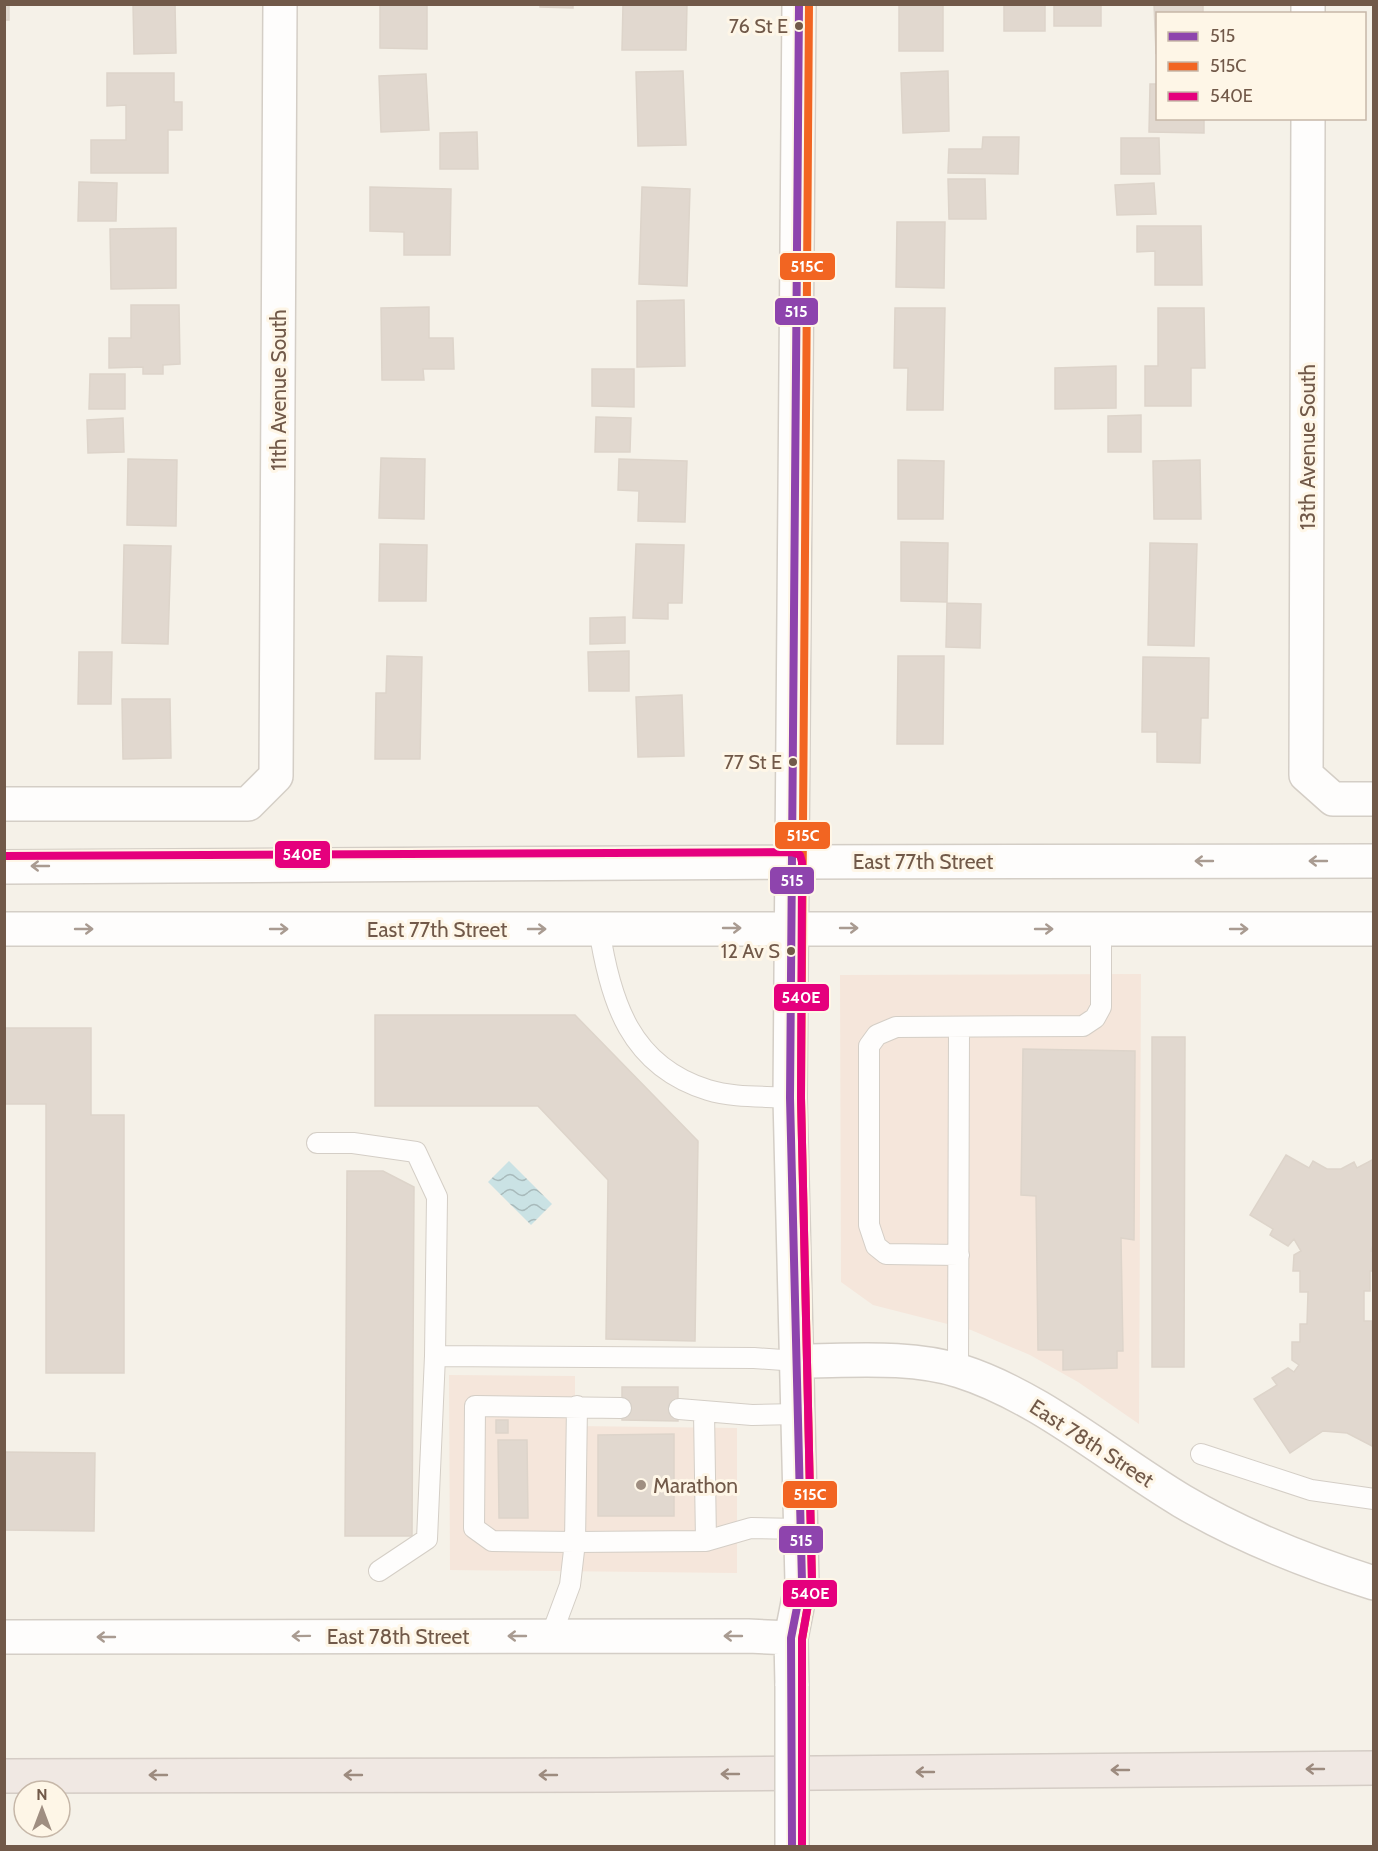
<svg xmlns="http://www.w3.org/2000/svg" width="1378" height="1851" font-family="Cabin,sans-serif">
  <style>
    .commercial { fill: #f5e6db }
    .water { fill: url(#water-waves) }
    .building { fill: #e1d8cf; stroke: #ddd4ca; stroke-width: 1.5 }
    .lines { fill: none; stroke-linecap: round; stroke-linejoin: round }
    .service-casing { stroke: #d4cec6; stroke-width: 22 }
    .minor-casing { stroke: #d4cec6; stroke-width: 36 }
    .tertiary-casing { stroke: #d4cec6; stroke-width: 36 }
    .motorway-casing { stroke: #d4ccc5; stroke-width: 36 }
    .service { stroke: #fefdfc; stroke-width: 20 }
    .minor { stroke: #fefdfc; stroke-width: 33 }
    .tertiary { stroke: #fefdfc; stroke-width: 33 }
    .motorway { stroke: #f0e8e3; stroke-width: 33 }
    .tertiary-bridge-casing { stroke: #d4cec6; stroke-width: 36; stroke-linecap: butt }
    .tertiary-bridge { stroke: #fefdfc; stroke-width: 33 }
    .bus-1-casing { stroke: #fef6e7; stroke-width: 12 }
    .bus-2-casing { stroke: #fef6e7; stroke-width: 12 }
    .bus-3-casing { stroke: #fef6e7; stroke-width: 12 }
    .bus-1 { stroke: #8e44ad; stroke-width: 8 }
    .bus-2 { stroke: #f26522; stroke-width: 8 }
    .bus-3 { stroke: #e5007d; stroke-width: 8 }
    .oneway { stroke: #a99b91 }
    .oneway2 { stroke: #9d8b7f }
    .bus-dot { fill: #715949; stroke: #fef6e7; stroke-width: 2 }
    .poi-dot { fill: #9f8e81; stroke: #fef6e7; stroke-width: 2 }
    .labels { text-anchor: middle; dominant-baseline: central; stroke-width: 6; stroke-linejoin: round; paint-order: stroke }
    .bus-label { font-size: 20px; fill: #715949; stroke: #fef6e7; text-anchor: end }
    .street-label { font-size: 21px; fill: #715949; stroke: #fef6e7 }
    .poi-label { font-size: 21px; fill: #715949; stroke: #fef6e7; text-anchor: start }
    .line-badge { stroke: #fef6e7; stroke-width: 2 }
    .badge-label { font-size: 16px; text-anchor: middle; font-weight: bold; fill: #fff }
  </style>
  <defs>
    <pattern id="water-waves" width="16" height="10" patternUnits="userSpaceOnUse" patternTransform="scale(1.5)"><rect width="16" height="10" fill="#cae2e4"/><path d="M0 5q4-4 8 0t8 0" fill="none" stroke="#a8babb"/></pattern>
  </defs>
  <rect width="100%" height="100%" fill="#f5f1e8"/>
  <!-- commercial -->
  <path class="commercial" d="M1141 974 1139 1424 1078 1382 1030 1355 971 1330 873 1305 841 1282 840 975Z
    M449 1375 575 1376V1426L737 1428V1573L450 1570Z"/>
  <!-- water -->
  <path class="water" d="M509 1161 552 1204 531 1225 488 1182Z"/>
  <!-- building -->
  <path class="building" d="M4 4H9V20H4Z
    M133 4H175L176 53 134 54Z
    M380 4H427V49L380 48Z
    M540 4H573V8L540 7Z
    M623 4H687L686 50H622Z
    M899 4H943V51H899Z
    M1004 4H1045V31H1004Z
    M1054 4H1101V26H1054Z
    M1154 4H1203V14H1158V52L1156 53Z
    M683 71 686 145 638 146 636 72Z
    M948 71 949 131 903 133 901 73Z
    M107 73H174V102H182V130H168V173H91V140H126V105L107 106Z
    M426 74 429 130 381 132 379 76Z
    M1150 84H1158V118H1204V133L1149 132Z
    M477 132 478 169H440V133Z
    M983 137H1019L1018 174 948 173 949 149H982Z
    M1121 138H1159L1160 174H1121Z
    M948 179H985L986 219H949Z
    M79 182 117 183 116 221H78Z
    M1154 183 1156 214 1117 215 1115 185Z
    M370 187 451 189 450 255H404V232L370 231Z
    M642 187 690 189 687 286 639 284Z
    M897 222H945L944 288 896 287Z
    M1137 226H1201L1202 285H1155V251L1137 252Z
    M176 228V288L111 289 110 229Z
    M684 300 685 366 637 367V301Z
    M131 305H179L180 364 163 365V374H143V367L109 368V338H131Z
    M429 307V338H453L454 369H423L424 380H382L381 308Z
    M895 308H945L943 410H907L908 368H894Z
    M1158 308H1204L1205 368H1191V406H1145V366H1158Z
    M1116 366V408L1055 409V368Z
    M592 369H634V407L592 406Z
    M90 374H125V409H89Z
    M1141 415V452H1108V416Z
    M596 417 631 418 630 452H595Z
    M123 418 124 452 88 453 87 420Z
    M381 458 425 459 424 519 379 518Z
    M128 459 177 460 176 526 127 525Z
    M619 459 687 461 685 522 638 521 639 491 618 490Z
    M898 460 944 461 943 519H898Z
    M1200 460 1201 519H1154L1153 461Z
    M901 542 948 543 947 602 901 601Z
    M1150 543 1197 544 1194 646 1148 645Z
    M380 544 427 545 426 601H379Z
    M636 544 684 545 682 603H668V619L633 618Z
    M124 545 171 546 168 644 122 643Z
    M947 603 981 604 980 648 946 647Z
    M625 617V643L590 644V618Z
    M629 651V691H589L588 652Z
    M79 652H112L111 704H78Z
    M387 656 422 657 420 759H375L376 693H386Z
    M898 656H944L943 744H897Z
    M1143 657 1209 658 1208 718H1201L1200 763 1157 762V732H1142Z
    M682 695 684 756 638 757 636 697Z
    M122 699H170L171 758 123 759Z
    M375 1015H575L698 1141 695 1341 606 1339 608 1180 538 1106H375Z
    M4 1028H91V1115H124V1373H46V1104H4Z
    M1152 1037H1185L1184 1367H1152Z
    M1023 1049 1135 1051 1134 1240 1121 1238 1123 1351H1117V1368L1063 1370V1350H1038L1036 1196 1021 1195Z
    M1286 1155 1309 1168 1313 1161 1327 1169H1341L1354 1162 1357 1168 1374 1159V1242L1371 1251 1374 1252V1271H1370V1291H1364V1321H1372V1341H1374V1447L1347 1433 1323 1431 1290 1453 1254 1399 1277 1385 1272 1378 1288 1368 1294 1372 1299 1365 1292 1360V1342H1300V1324H1307L1308 1292H1300V1271H1293L1294 1255 1301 1251 1294 1239 1288 1246 1270 1235 1273 1229 1250 1215Z
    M347 1171H383L414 1187 412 1536H345Z
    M622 1387H678V1421L622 1420Z
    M496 1420H508V1433H496Z
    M674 1434V1516H598V1435Z
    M498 1440H527L528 1518H499Z
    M4 1452 95 1453 94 1531 4 1530Z"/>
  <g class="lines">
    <!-- service casing -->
    <g class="service-casing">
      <path id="service" d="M599 928C610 1001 630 1066 708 1090 734 1098 763 1096 790 1098
        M317 1143H353L416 1152 437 1197 435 1356 427 1539 379 1571
        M959 1255 886 1254 876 1246 869 1225V1046L877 1035 896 1027 1083 1026 1095 1018 1101 1007V929
        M435 1356 754 1358 797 1361
        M958 1370 959 1027
        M577 1406 575 1542 706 1541 704 1412
        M679 1409 752 1415 797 1414
        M1201 1454 1311 1490 1374 1499
        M706 1541 751 1528 800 1529
        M551 1636 570 1585 575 1542 492 1541 474 1528 475 1406 621 1408"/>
    </g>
    <!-- minor casing -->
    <g class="minor-casing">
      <path id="minor" d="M1308 14V4
        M1308 118 1306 775 1333 799H1374
        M4 804H248L276 776 280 4"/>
    </g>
    <!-- tertiary casing -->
    <g class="tertiary-casing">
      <path id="tertiary" d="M4 867 792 862 1374 861
        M4 929H1374
        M797 1361C850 1361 909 1355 960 1371 1039 1396 1110 1458 1182 1501 1243 1537 1307 1562 1374 1583
        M4 1637 748 1636 791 1638
        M792 1686 791 1638 802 1582 790 1098 799 4"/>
    </g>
    <!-- motorway casing -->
    <g class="motorway-casing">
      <path id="motorway" d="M4 1776 606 1775 1374 1768"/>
    </g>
    <!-- service -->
    <use href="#service" class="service"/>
    <!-- minor -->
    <use href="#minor" class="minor"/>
    <!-- tertiary -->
    <use href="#tertiary" class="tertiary"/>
    <!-- motorway -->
    <use href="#motorway" class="motorway"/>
    <!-- tertiary-bridge casing -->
    <g class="tertiary-bridge-casing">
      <path id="tertiary-bridge" d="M792 1686V1846"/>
    </g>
    <!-- tertiary-bridge -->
    <use href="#tertiary-bridge" class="tertiary-bridge"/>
    <!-- bus-1 casing -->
    <g class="bus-1-casing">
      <path id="bus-1" d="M792 1846 791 1638 802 1582 790 1098 799 4"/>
    </g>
    <!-- bus-2 casing -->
    <g class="bus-2-casing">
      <path id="bus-2" d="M802 1846V1639L812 1582 801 1098 809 4"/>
    </g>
    <!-- bus-3 casing -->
    <g class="bus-3-casing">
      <path id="bus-3" d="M4 856 792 852 800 855 802 862 801 1098 812 1582 802 1639V1846"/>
    </g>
    <!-- bus-1 -->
    <use href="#bus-1" class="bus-1"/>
    <!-- bus-2 -->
    <use href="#bus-2" class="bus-2"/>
    <!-- bus-3 -->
    <use href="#bus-3" class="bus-3"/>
  </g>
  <!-- one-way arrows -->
  <defs><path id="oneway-shaft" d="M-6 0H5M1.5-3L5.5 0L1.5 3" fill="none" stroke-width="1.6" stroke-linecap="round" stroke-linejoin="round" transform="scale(1.5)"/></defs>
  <g class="oneway">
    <use href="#oneway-shaft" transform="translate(1204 861) rotate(180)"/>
    <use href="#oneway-shaft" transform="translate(1318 861) rotate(180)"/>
    <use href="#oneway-shaft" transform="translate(40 866) rotate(180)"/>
    <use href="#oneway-shaft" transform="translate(732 928)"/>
    <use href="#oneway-shaft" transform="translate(849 928)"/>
    <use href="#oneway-shaft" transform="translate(84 929)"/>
    <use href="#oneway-shaft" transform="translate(279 929)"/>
    <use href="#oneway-shaft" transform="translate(537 929)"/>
    <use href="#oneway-shaft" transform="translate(1044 929)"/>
    <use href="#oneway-shaft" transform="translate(1239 929)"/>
    <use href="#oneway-shaft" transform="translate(301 1636) rotate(179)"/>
    <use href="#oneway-shaft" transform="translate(517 1636) rotate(-180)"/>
    <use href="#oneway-shaft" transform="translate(733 1636) rotate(180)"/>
    <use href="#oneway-shaft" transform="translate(106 1637) rotate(180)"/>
  </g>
  <g class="oneway2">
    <use href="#oneway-shaft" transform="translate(1315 1769) rotate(180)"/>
    <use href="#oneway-shaft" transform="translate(1120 1770) rotate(180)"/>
    <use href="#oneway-shaft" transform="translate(925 1772) rotate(180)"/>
    <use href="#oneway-shaft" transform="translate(730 1774) rotate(180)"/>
    <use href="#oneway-shaft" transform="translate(158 1775) rotate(180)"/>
    <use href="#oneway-shaft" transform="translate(353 1775) rotate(180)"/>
    <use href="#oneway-shaft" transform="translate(548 1775) rotate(180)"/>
  </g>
  <!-- markers -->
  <g class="bus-dot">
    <circle cx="799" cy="26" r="5"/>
    <circle cx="793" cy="762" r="5"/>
    <circle cx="791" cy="951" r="5"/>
  </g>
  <circle class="poi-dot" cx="641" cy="1485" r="6"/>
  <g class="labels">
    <!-- bus labels -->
    <g class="bus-label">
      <text x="788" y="26">76 St E</text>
      <text x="782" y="762">77 St E</text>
      <text x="780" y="951">12 Av S</text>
    </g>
    <!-- street labels -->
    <g class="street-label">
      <text transform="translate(278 390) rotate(-90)">11th Avenue South</text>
      <text transform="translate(1307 447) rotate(-90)">13th Avenue South</text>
      <text x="923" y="861">East 77th Street</text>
      <text x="437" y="929">East 77th Street</text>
      <text transform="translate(1092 1443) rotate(33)">East 78th Street</text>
      <text x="398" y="1636">East 78th Street</text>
    </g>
    <!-- poi labels -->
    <g class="poi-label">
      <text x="653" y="1485">Marathon</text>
    </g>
  </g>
  <g class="line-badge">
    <rect x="779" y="252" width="57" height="29" rx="6" fill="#f26522"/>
    <rect x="774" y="297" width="45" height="29" rx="6" fill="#8e44ad"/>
    <rect x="774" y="821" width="57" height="29" rx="6" fill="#f26522"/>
    <rect x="274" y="840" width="57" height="29" rx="6" fill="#e5007d"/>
    <rect x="769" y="866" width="46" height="29" rx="6" fill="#8e44ad"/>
    <rect x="773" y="983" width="57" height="29" rx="6" fill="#e5007d"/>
    <rect x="782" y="1480" width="56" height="29" rx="6" fill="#f26522"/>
    <rect x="778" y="1525" width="46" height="29" rx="6" fill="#8e44ad"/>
    <rect x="782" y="1579" width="56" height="29" rx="6" fill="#e5007d"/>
  </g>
  <g class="badge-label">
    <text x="807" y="272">515C</text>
    <text x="796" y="317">515</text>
    <text x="803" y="841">515C</text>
    <text x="302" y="860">540E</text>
    <text x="792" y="886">515</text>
    <text x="801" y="1003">540E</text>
    <text x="810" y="1500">515C</text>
    <text x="801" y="1546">515</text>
    <text x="810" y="1599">540E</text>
  </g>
  <!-- border -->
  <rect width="1378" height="1851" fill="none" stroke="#715949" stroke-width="12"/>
  <!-- legend -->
  <rect x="1156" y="12" width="210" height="108" fill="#fef6e7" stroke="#c6b7a8" stroke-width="1.5"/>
  <rect x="1168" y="32" width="30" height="9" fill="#8e44ad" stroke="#c6b7a8" stroke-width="1.5"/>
  <text x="1210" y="42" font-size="18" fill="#715949">515</text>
  <rect x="1168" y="62" width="30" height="9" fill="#f26522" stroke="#c6b7a8" stroke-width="1.5"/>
  <text x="1210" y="72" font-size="18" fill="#715949">515C</text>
  <rect x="1168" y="92" width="30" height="9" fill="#e5007d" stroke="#c6b7a8" stroke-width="1.5"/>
  <text x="1210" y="102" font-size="18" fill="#715949">540E</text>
  <!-- north arrow -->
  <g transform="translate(42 1809)"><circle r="28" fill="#fef6e7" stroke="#c6b7a8" stroke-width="1.5"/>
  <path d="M0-4.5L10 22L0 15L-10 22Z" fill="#9f8e81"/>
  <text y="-9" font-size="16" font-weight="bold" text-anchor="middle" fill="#715949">N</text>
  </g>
</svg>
